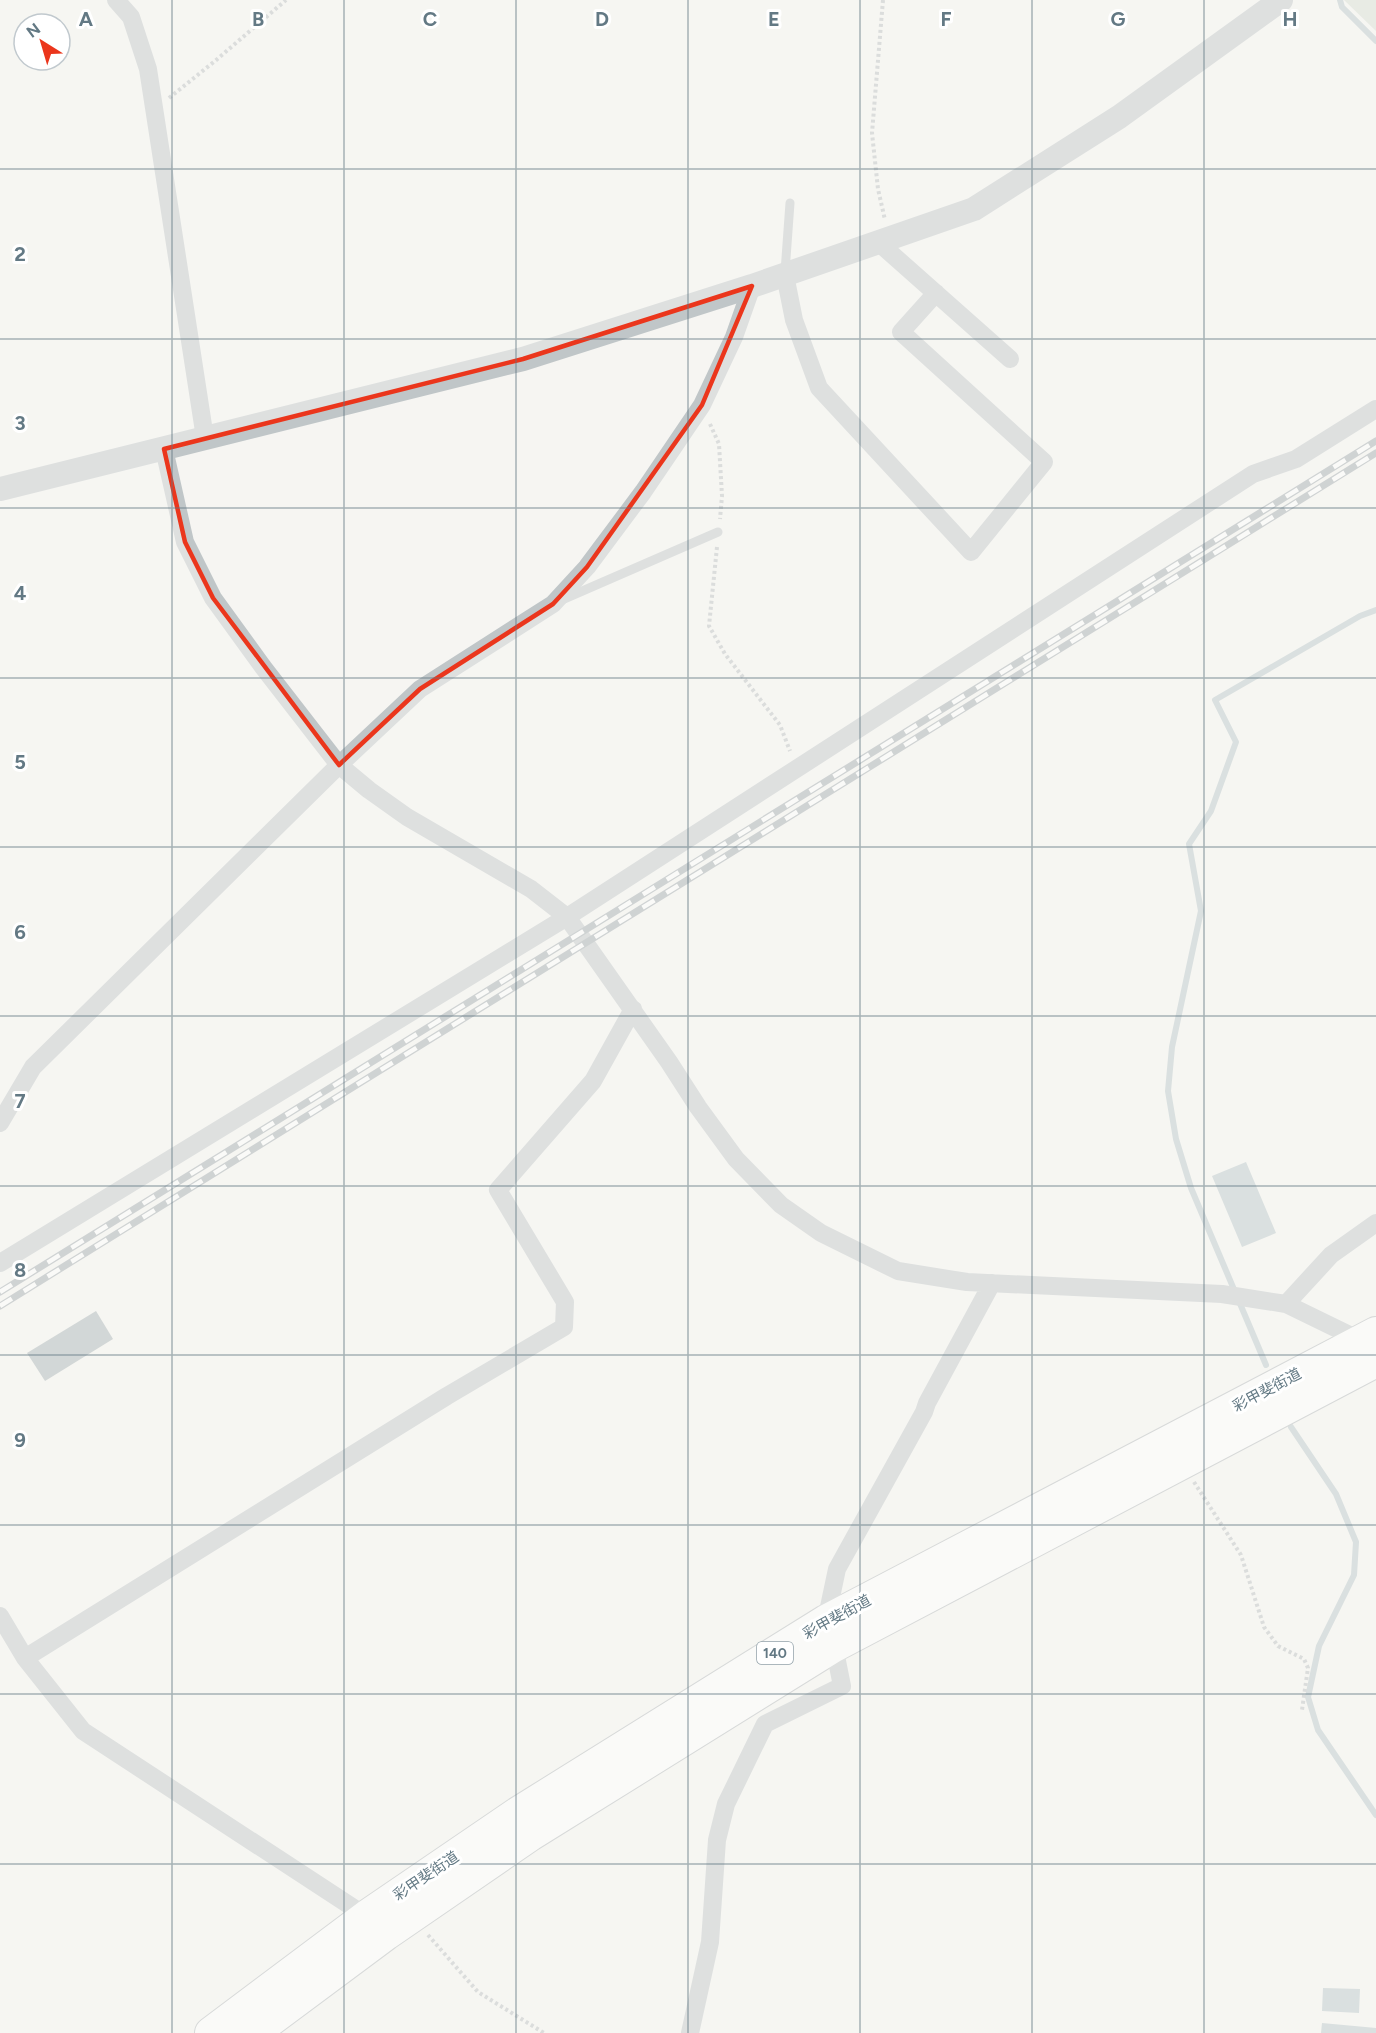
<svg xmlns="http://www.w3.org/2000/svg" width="1376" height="2033" font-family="Figtree,'Noto Sans JP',sans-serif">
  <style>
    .green { fill: #d7ddd3 }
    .water { fill: #b8c6c9 }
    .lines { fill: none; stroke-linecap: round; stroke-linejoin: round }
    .stream { stroke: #b8c6c9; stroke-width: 6 }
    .building { fill: #a7b2b5 }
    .trunk-casing { stroke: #b3b8bb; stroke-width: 34 }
    .path { stroke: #babec0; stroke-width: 4; stroke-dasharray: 3 3; stroke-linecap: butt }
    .service { stroke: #c0c6c8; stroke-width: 9 }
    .minor { stroke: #c0c6c8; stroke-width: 18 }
    .tertiary { stroke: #c0c6c8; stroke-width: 24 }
    .trunk { stroke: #fff; stroke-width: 32 }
    .rail-casing { stroke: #a1a9ae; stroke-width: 7 }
    .rail { stroke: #fff; stroke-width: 4.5; stroke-dasharray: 14; stroke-linecap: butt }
    .marked { fill: none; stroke: #eb361c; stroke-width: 4.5; stroke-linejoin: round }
    .grid { fill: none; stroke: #637984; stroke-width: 1.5; stroke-opacity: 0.55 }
    .labels { text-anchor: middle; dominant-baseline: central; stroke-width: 6; stroke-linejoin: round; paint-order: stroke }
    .shield { fill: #fff; stroke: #92a1a9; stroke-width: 1.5 }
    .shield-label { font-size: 14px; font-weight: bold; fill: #637984 }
    .street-label { font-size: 15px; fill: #637984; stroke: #fff }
    .grid-label { font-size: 20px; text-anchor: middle; font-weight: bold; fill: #637984; stroke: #fff; stroke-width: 6; stroke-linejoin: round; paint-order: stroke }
  </style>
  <rect width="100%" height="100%" fill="#f6f5f2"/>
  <!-- green -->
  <path class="green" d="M1344 0H1376V31Z"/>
  <!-- water -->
  <path class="water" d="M1246 1162 1276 1233 1242 1247 1212 1176Z
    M1323 1988 1360 1989 1359 2013 1322 2011Z
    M1322 2023 1376 2028V2033H1321Z"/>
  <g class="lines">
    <!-- stream -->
    <path class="stream" d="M1340 0 1342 7 1376 41
      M1266 1365 1191 1188 1176 1139 1168 1091 1172 1047 1201 911 1189 844 1211 811 1236 742 1215 700 1360 616 1376 610
      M1291 1427 1336 1494 1356 1542 1354 1575 1319 1646 1308 1697 1318 1730 1376 1815"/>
  </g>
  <!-- building -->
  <path class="building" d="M96 1311 113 1339 45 1381 27 1353Z"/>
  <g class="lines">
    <!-- trunk casing -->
    <g class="trunk-casing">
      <path id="trunk" d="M211 2033 367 1916 518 1813 826 1621 1376 1333
        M253 2033 386 1934 530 1835 834 1646 1376 1361"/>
    </g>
    <!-- path -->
    <path class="path" d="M883 0 872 133 878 189 885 220
      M169 98 215 61 286 0
      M710 424 719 444 722 496 720 519
      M717 547 709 626 725 654 780 725 790 751
      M1194 1482 1241 1555 1264 1627 1278 1646 1304 1659 1308 1668 1302 1710
      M428 1935 478 1992 544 2033"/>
    <!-- service -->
    <path class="service" d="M785 272 790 203
      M564 599 718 532"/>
    <!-- minor -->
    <path class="minor" d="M116 0 131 17 148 69 205 438
      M878 242 1010 359
      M785 275 794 320 819 388 971 552 1044 462 901 332 936 293
      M164 449 185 542 213 598 263 667 339 765 369 790 407 817 531 889 567 917 669 1062 698 1107 736 1159 781 1205 821 1233 898 1271 967 1282 1222 1294 1286 1304 1364 1342
      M0 1123 33 1067 339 765 420 689 553 604 587 567 643 492 702 405 734 337 752 286
      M0 1263 567 917 1253 474 1296 459 1376 409
      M1286 1304 1331 1255 1376 1223
      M0 1616 25 1658 83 1731 372 1920
      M25 1658 447 1396 564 1327 565 1302 498 1190 593 1081 633 1009
      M690 2033 710 1942 717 1840 726 1804 765 1724 842 1686 834 1646 826 1621 837 1569 924 1412 927 1403 992 1283"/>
    <!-- tertiary -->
    <path class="tertiary" d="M0 489 523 359 752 286 974 209 1119 117 1281 0"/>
    <!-- trunk -->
    <use href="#trunk" class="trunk"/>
    <!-- rail casing -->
    <g class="rail-casing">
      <path id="rail" d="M0 1292 1376 441
        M0 1306 1376 453"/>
    </g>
    <!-- rail -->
    <use href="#rail" class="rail"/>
  </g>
  <!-- marked area -->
  <path d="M0 0H1376V2033H0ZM752 286 702 405 587 567 553 604 420 689 339 765 213 598 185 542 164 449 523 359Z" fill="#f6f5f2" fill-opacity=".55" fill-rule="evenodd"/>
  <path class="marked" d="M752 286 702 405 587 567 553 604 420 689 339 765 213 598 185 542 164 449 523 359Z"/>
  <!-- grid -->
  <path class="grid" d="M172 0V2033M344 0V2033M516 0V2033M688 0V2033M860 0V2033M1032 0V2033M1204 0V2033M0 169H1376M0 339H1376M0 508H1376M0 678H1376M0 847H1376M0 1016H1376M0 1186H1376M0 1355H1376M0 1525H1376M0 1694H1376M0 1864H1376"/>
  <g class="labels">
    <!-- shield labels -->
    <rect class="shield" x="757" y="1642" width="36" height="22" rx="4.5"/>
    <g class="shield-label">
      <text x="775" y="1653">140</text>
    </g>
    <!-- street labels -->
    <g class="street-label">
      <text transform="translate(1267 1390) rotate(-28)">彩甲斐街道</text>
      <text transform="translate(837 1617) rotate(-29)">彩甲斐街道</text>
      <text transform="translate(426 1876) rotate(-34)">彩甲斐街道</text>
    </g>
  </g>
  <g class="grid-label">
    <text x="86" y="26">A</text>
    <text x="258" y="26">B</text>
    <text x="430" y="26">C</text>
    <text x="602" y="26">D</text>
    <text x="774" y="26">E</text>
    <text x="946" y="26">F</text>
    <text x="1118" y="26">G</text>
    <text x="1290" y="26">H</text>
    <text x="20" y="261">2</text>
    <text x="20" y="430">3</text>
    <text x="20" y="600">4</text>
    <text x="20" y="769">5</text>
    <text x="20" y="939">6</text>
    <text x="20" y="1108">7</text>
    <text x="20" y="1277">8</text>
    <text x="20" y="1447">9</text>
  </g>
  <!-- north arrow -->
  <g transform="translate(42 42) rotate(323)"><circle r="28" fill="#ffffff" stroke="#c1c9ce" stroke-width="1.5"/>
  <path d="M0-4.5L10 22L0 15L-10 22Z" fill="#eb361c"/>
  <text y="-9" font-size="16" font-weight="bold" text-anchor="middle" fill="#637984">N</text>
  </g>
</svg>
